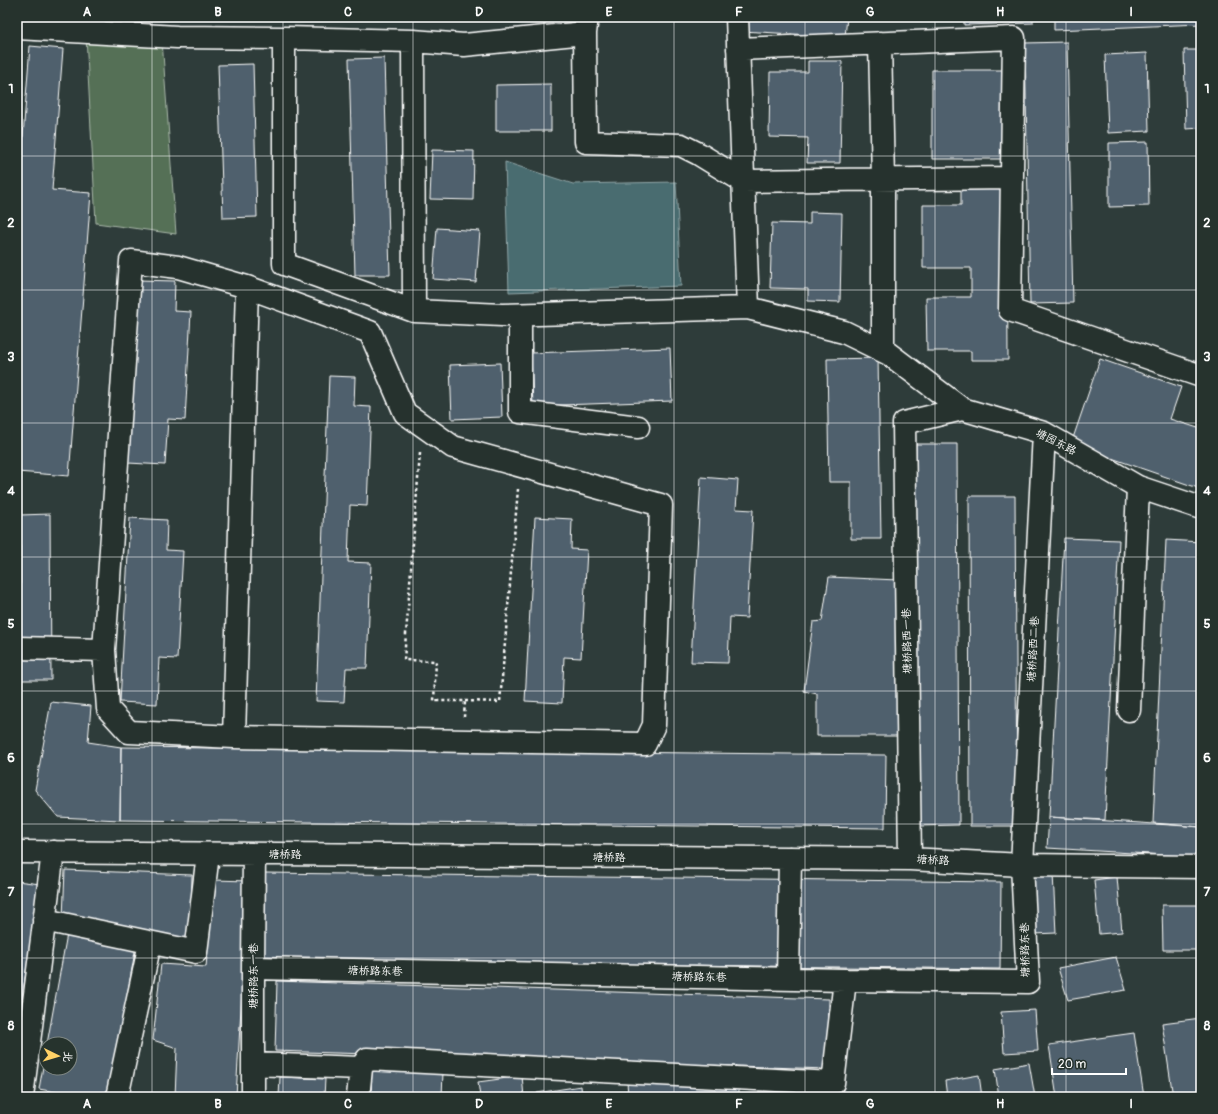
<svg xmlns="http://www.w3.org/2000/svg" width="1218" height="1114" font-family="Pangolin,'LXGW WenKai TC',sans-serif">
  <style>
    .green { fill: #557056; stroke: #aab8aa }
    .water { fill: #496c6f; stroke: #92a7a9 }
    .building { fill: #50616d; stroke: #fff }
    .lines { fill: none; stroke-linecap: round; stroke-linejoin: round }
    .minor-casing { stroke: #fff; stroke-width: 25 }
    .path { stroke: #fff; stroke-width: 2.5; stroke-dasharray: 3 3; stroke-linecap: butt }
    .minor { stroke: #26332d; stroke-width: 22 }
    .grid { fill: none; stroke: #fff; stroke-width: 1; stroke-opacity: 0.55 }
    .labels { text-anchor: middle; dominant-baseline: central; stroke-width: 3.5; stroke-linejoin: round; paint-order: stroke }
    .street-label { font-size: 11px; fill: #fff; stroke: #26332d }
    .neatline { fill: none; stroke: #fff; stroke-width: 1.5 }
    .grid-label { font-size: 13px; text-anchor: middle; font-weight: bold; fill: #fff }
  </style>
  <rect width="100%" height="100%" fill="#2e3c3a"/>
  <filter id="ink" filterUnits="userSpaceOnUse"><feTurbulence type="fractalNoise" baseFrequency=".025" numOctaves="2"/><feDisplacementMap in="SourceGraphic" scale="8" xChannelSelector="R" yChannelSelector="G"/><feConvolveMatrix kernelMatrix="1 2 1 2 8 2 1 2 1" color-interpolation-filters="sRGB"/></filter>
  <g filter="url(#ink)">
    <!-- green -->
    <path class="green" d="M86 36 162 40 176 234 96 223Z"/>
    <!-- water -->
    <path class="water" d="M505 162 573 184 676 182 681 286 509 292Z"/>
    <!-- building -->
    <path class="building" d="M743 17H847L845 37 742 31Z
      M852 17H921L852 18Z
      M964 17H1033V23L964 25Z
      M1054 17H1201V24L1054 30Z
      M1067 42 1073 303 1030 304 1025 43Z
      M30 46 63 49 52 190 91 193 69 476 17 472V213Z
      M1184 50H1201V128L1186 129Z
      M1147 53 1149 131 1108 133 1105 55Z
      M384 58 390 275H355L349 59Z
      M808 61H842L840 163H807L808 138 769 137 770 72H808Z
      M253 64 257 217 223 218 218 65Z
      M932 70H1011L1008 159H932Z
      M551 84V131H496V85Z
      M1148 142 1149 206 1109 207V143Z
      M432 150 474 151 473 200 430 199Z
      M961 188H1007L1008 360H971V351H927L926 297H971V268H923V205H961Z
      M810 212 842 213 840 302 808 301V289L770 288 772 223 810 224Z
      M437 228 480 231 476 282 433 279Z
      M138 280 175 281 174 311 191 312 185 420 168 419 165 465 128 463Z
      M670 348 672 401 533 406 531 353Z
      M878 358 881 539H851V482H829L827 359Z
      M1100 359 1181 387 1170 419 1201 429V489L1071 444Z
      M500 363 502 417 452 419 450 365Z
      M329 376 355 377 354 406 371 407 367 506 350 505 348 562 371 563 367 668H346L344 702 316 701Z
      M916 444H957L959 825 919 826Z
      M701 477 738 480 736 509 753 510 747 618 730 617 728 663 691 662Z
      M969 496H1015L1017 826H970Z
      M50 514 51 680H21L20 515Z
      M535 517 572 519 571 549 587 550 581 658 564 657 562 703 525 701Z
      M130 518 167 520 166 550 183 551 177 659 159 658 157 704 120 702Z
      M1064 538 1119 540 1105 820 1049 817Z
      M1166 540 1201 542V827L1153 823Z
      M829 577 898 580 897 736H817V694L804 691 813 622 822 621Z
      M51 702 91 706 88 742 121 747 120 820 58 817 35 790Z
      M121 747 886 755 885 828 120 820Z
      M1049 817 1201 827V857L1047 848Z
      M65 870 192 875 191 944 63 918Z
      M264 873 1001 882 1000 969 263 960Z
      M1053 873 1056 933 1034 934 1031 874Z
      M1117 877 1122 932 1099 934 1094 880Z
      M214 880 248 881 236 1097H175L177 1048 153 1040 161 964 206 967Z
      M17 881 40 884 17 1029Z
      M1162 905H1201V950H1163Z
      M67 934 136 946 109 1097H82L39 1089 46 1050V1068H70V1044H47Z
      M1116 957 1126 990 1068 1000 1058 968Z
      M277 981 829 999 828 1069 275 1051Z
      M1035 1010 1038 1051 1004 1053 1001 1012Z
      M1201 1018V1097H1173L1162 1023Z
      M1134 1033 1144 1097H1057L1049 1045Z
      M1029 1063 1035 1097H999L995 1069Z
      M372 1070 443 1072 442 1097H371Z
      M979 1075 982 1097H947L945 1081Z
      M522 1076 524 1097H480L478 1082Z
      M280 1077 325 1079 324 1097H279Z
      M627 1081 739 1084V1097H628Z
      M581 1086 582 1097H538L537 1093Z"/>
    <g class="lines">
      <!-- minor casing -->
      <g class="minor-casing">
        <path id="minor" d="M587 17 585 33 586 142 681 145 699 154 743 181 1012 178
          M737 17 748 308 844 332 889 354 962 409
          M17 28 177 37 284 38
          M413 41 464 45 585 33
          M880 43 883 180V351
          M738 49 1014 38 1010 310 1201 376
          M414 311 413 41 284 38V264L414 311 502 315 748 308
          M520 315V412L638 427
          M17 648 104 650 108 709 129 732 234 737 645 744 654 725 661 505 453 447 405 413 370 332 247 287 234 737
          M104 650 131 261 178 267 247 287
          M1129 710 1138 487
          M17 852 910 859 1022 865 1201 867
          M910 859 904 423 962 409 1044 433 1138 487 1201 508
          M44 920 196 952 208 854
          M253 968 845 980 1028 982 1022 865 1044 433
          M788 979 790 858
          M253 1064 361 1068 358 1097
          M361 1068 367 1059 833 1083 845 980
          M22 1097 53 852
          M117 1097 150 943
          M253 1097V968L254 854"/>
      </g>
      <!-- path -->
      <path class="path" d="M420 453 404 660 436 661 434 701H465L464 717
        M465 701 500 702 518 489"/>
      <!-- minor -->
      <use href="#minor" class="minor"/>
    </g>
  </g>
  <!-- grid -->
  <path class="grid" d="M152 17V1097M283 17V1097M413 17V1097M544 17V1097M674 17V1097M805 17V1097M935 17V1097M1066 17V1097M17 156H1201M17 290H1201M17 423H1201M17 557H1201M17 691H1201M17 824H1201M17 958H1201"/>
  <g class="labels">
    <!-- street labels -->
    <g class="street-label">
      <text transform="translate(1056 442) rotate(27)">塘园东路</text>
      <text transform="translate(907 641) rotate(-91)">塘桥路西一巷</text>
      <text transform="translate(1033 649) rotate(-87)">塘桥路西二巷</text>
      <text x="285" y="854">塘桥路</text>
      <text x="609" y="857">塘桥路</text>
      <text transform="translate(933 860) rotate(3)">塘桥路</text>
      <text transform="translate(1025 950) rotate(-91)">塘桥路东巷</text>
      <text transform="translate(375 971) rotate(1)">塘桥路东巷</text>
      <text transform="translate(253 976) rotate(-90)">塘桥路东一巷</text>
      <text transform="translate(699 977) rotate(1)">塘桥路东巷</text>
    </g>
  </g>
  <!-- margin -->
  <rect width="1218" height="1114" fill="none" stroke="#26332d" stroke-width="44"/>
  <!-- north arrow -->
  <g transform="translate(58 1056) rotate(95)"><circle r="19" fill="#26332d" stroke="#7d8581"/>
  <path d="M0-3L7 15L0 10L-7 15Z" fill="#ffd166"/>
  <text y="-6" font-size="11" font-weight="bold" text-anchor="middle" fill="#ffffff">北</text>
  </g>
  <!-- scale -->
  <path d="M1052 1068v6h74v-6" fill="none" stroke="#ffffff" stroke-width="2"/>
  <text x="1058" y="1068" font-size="12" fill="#ffffff" stroke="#26332d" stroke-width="3" paint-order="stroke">20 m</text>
  <rect x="22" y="22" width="1174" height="1070" class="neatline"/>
  <g class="grid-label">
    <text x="87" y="16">A</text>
    <text x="218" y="16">B</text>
    <text x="348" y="16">C</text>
    <text x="479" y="16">D</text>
    <text x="609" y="16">E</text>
    <text x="739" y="16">F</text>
    <text x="870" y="16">G</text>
    <text x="1000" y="16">H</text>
    <text x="1131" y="16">I</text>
    <text x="11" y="93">1</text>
    <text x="1207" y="93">1</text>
    <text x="11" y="227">2</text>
    <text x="1207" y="227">2</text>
    <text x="11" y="361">3</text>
    <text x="1207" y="361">3</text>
    <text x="11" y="495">4</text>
    <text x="1207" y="495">4</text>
    <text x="11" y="628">5</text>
    <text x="1207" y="628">5</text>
    <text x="11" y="762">6</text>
    <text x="1207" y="762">6</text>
    <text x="11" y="896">7</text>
    <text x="1207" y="896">7</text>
    <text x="11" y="1030">8</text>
    <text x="1207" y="1030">8</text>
    <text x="87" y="1108">A</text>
    <text x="218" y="1108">B</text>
    <text x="348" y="1108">C</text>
    <text x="479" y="1108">D</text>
    <text x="609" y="1108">E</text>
    <text x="739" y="1108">F</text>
    <text x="870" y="1108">G</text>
    <text x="1000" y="1108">H</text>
    <text x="1131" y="1108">I</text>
  </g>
</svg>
